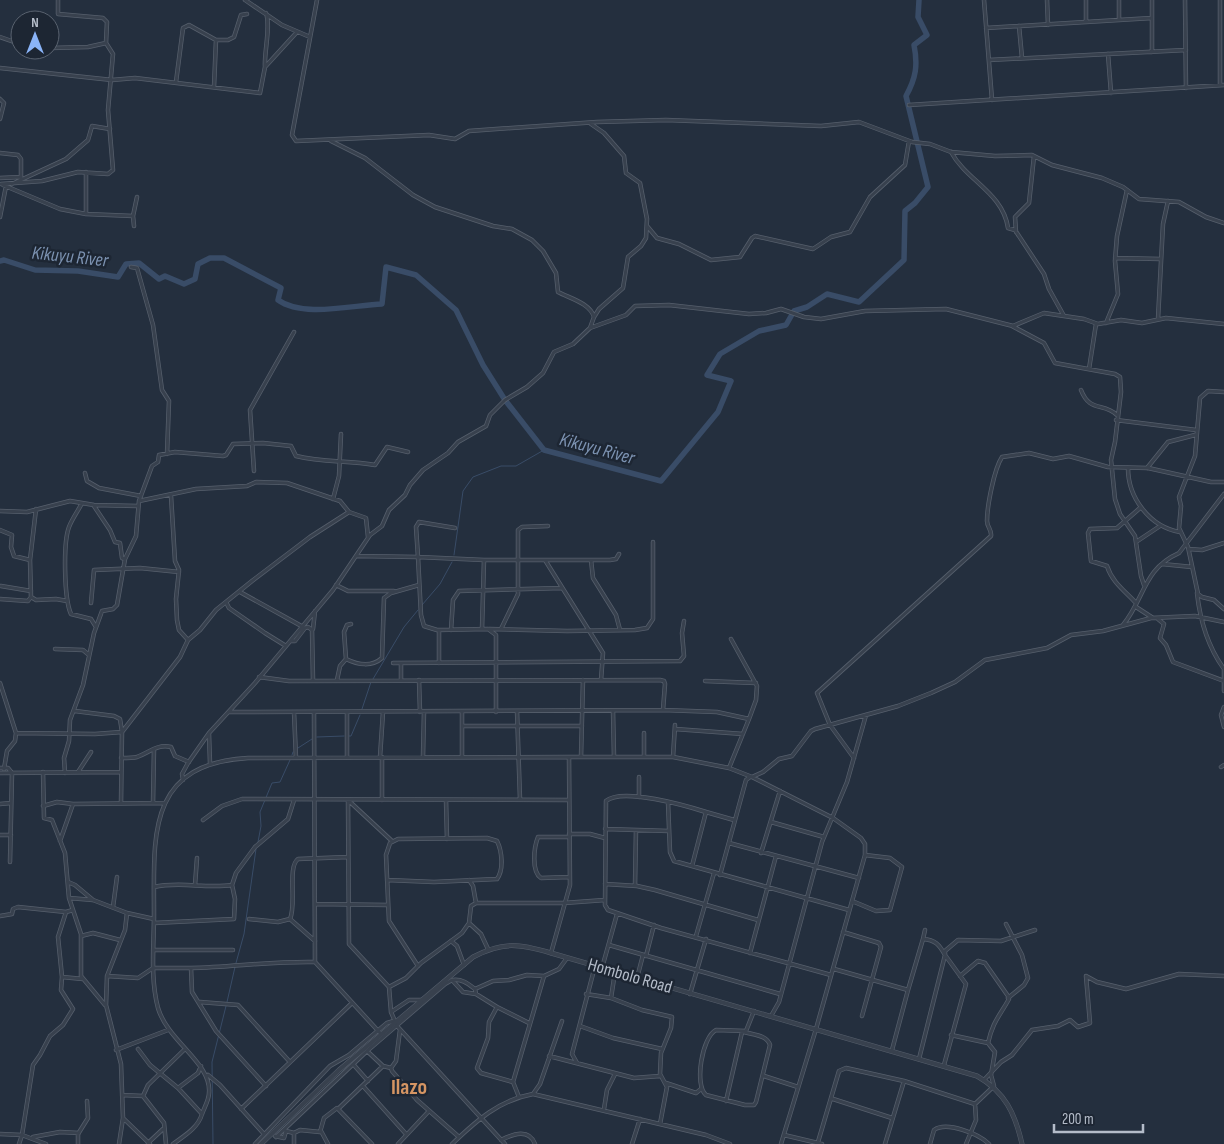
<svg xmlns="http://www.w3.org/2000/svg" width="1224" height="1144" font-family="'Sofia Sans Condensed',sans-serif">
  <style>
    .lines { fill: none; stroke-linecap: round; stroke-linejoin: round }
    .stream { stroke: #394c67; stroke-width: 1 }
    .river { stroke: #394c67; stroke-width: 5.5 }
    .minor-casing { stroke: #565f6c; stroke-width: 4.5 }
    .tertiary-casing { stroke: #565f6c; stroke-width: 5 }
    .minor { stroke: #38414e; stroke-width: 3 }
    .tertiary { stroke: #38414e; stroke-width: 4 }
    .labels { text-anchor: middle; dominant-baseline: central; stroke-width: 5; stroke-linejoin: round; paint-order: stroke }
    .street-label { font-size: 18px; fill: #b4bcc9; stroke: #1d2633 }
    .water-label { font-size: 19px; font-style: italic; fill: #7c92b1; stroke: #1d2633 }
    .district-label { font-size: 22px; font-weight: bold; fill: #d59563; stroke: #1d2633 }
  </style>
  <rect width="100%" height="100%" fill="#242f3e"/>
  <g class="lines">
    <!-- stream -->
    <path class="stream" d="M454 555 463 491 473 477 501 466H516L544 450
      M422 605 440 584 452 562
      M373 679 404 627 418 610
      M362 709 371 682
      M349 736H351L360 715
      M317 737 344 736
      M298 748 312 739
      M292 755 293 752
      M258 842 261 826 260 812 272 783 280 782 290 760
      M236 963 244 934 256 849
      M227 1002 235 967
      M213 1144 212 1062 226 1006"/>
    <!-- river -->
    <path class="river" d="M0 261 4 260 35 270 78 271 118 277 126 264 139 263 159 279 165 276 184 284 195 279 198 264 210 258H224L281 288 278 300C303 318 353 305 382 304L386 267 416 275 456 310 483 365 505 400 544 450 661 481 718 412 731 381 707 375 720 354 759 331 786 325 794 311 807 307 827 294 859 302 904 260 905 211 915 203 928 187 906 96C916 78 918 65 914 45L927 35 918 17 919 0"/>
    <!-- minor casing -->
    <g class="minor-casing">
      <path id="minor" d="M245 0 282 25 310 37
        M317 0 292 135 296 141 429 135 455 139 469 131 597 122 666 120 821 126 859 122 912 142 930 144 951 152 995 156 1032 155 1052 165 1102 178 1123 187 1139 199 1179 202 1206 217 1224 223
        M984 0 992 100
        M1047 0 1048 25
        M1086 0V22
        M1152 0V52
        M1185 0 1186 88
        M1220 0V85
        M1119 20V0
        M1019 26 1022 58
        M986 28 1152 18
        M0 37 20 44
        M216 40H228L234 37 241 15 247 14
        M50 48 88 47 106 43
        M1108 54 1111 93
        M989 60 1186 50
        M265 67C264 52 271 26 266 13
        M0 68 112 80 135 78 260 93 265 67 297 32
        M176 82 183 28 189 25 216 40 214 87
        M0 99 4 103 0 119
        M909 105 1224 85
        M591 124 604 133 624 156 626 173 640 183 647 219 646 238 641 246 628 257 623 288 599 309 594 317
        M951 152C967 181 1003 193 1008 228L1015 230 1044 274 1049 289 1064 316
        M0 153 18 155 21 159V177
        M86 172V214
        M0 178 21 177
        M1 184 42 181 78 172 108 174 113 170 108 110 113 54 106 43 107 22 103 18 58 14V0
        M12 184 66 159 88 140 92 126 110 129
        M3 185 60 209 86 214 133 216 134 226
        M133 216 137 197
        M0 217 6 186
        M647 226 657 238 679 244 711 260 740 257 752 238 755 236 813 249 831 237 850 232 870 197 905 165 909 141
        M1016 232 1015 217 1029 203 1034 156
        M1115 258 1161 259
        M131 267 137 268 153 325 162 390 169 401 167 454
        M1158 319 1163 224 1168 201
        M1106 323 1118 294 1115 261 1117 236 1127 190
        M1012 326 1044 343 1055 363 1115 374 1120 377 1121 392 1115 442 1111 460 1115 499 1120 514 1135 536 1141 576 1144 585
        M590 328 626 315 635 306 669 305 749 314 766 313 781 309 804 317 821 319 865 311 946 309 1013 326 1044 313 1084 319 1098 324 1121 320 1142 323 1166 318 1224 324
        M1089 369 1096 324
        M1081 390C1090 413 1103 402 1117 415
        M1224 392 1208 391 1200 398 1195 456 1179 497 1181 506 1179 528 1188 547 1198 594 1202 597 1214 600 1224 609
        M1116 420 1196 430
        M1128 468C1128 498 1150 527 1180 532
        M1147 468 1168 442 1195 435
        M254 471 250 410 294 332
        M85 473 87 481 99 488 141 496
        M333 499 339 476 341 434
        M139 501 196 489 247 486 256 482 287 483 340 501 349 512 366 518 368 537
        M82 503C78 511 72 519 69 527 63 543 64 599 71 614L91 619 96 627
        M94 506 110 530 115 542 120 543 122 558 125 559
        M36 509 30 560 31 597 36 600 56 599 67 601
        M0 511 27 512 70 501 94 505 138 506
        M455 528 419 522 416 527 418 557 484 560H610L616 559 619 554
        M0 530 12 535 11 547 14 556 30 560
        M1136 542 1160 526
        M1189 549 1202 550 1224 543
        M357 556 418 557 421 615 424 626 437 630 488 629 496 635V712
        M545 560 603 653 601 680
        M591 560 593 578 616 615 620 630
        M1162 564 1192 567
        M336 585 348 591H394
        M1 586 31 591
        M240 592 305 628 308 627 312 630 313 680
        M1197 593C1200 620 1208 647 1224 669
        M0 599 28 601 31 597
        M226 602 229 608 265 633 286 646
        M91 603 94 570 140 568 179 572
        M1136 603C1125 591 1112 582 1107 566L1091 561 1088 533 1090 529 1117 528 1140 508
        M1136 607 1153 618
        M1158 619 1164 624 1160 638 1166 645 1173 662 1224 681
        M1123 625C1145 598 1143 569 1179 553L1224 494
        M313 629 315 611
        M482 629 484 560
        M489 629 567 631 635 630 647 628 653 619V542
        M501 629 518 594V530L522 527 548 526
        M451 630 453 600 459 591 562 588
        M731 639 757 686 756 700 749 719
        M188 640 200 630 216 610 252 581 310 537 349 512
        M291 641H295L305 628
        M55 649 83 650 89 655
        M346 659 344 632 347 625 351 624
        M393 663 680 661 684 656 682 633 684 621
        M401 663V680
        M439 663V630
        M1224 669V691
        M259 677 289 681 660 680 664 681 665 684 663 710
        M337 680 340 666 346 659C358 665 372 667 382 658L384 598 391 593 419 585
        M419 680 420 712
        M705 681 756 683
        M0 683 16 733 15 741 7 751 4 769
        M1224 707 1221 715 1224 727
        M75 711 114 716 120 719 122 732 121 803
        M517 711 520 799
        M613 711 614 757
        M229 712 663 710 717 712 749 719 729 768
        M294 712 296 758
        M314 713 315 962 381 1034
        M347 713V757
        M462 726H582
        M675 729 743 734
        M16 733 95 734 122 732 180 657 188 640 179 630 177 620 176 599 179 570 175 561 171 496
        M209 734 210 763
        M423 756 424 712
        M380 757 383 712
        M382 757V800
        M462 757V712
        M569 757H673L729 768 752 777 833 818 861 838 865 844V855L816 1029 781 1144
        M581 757 583 680
        M644 757V733
        M673 757 675 725
        M121 758C126 758 133 758 137 757 150 752 157 744 171 747L175 756 189 762
        M854 758 830 725 817 693 991 536C992 530 987 527 987 521 987 507 994 469 1002 457L1029 453 1053 459 1069 456 1108 467 1148 468 1211 482H1224
        M1221 767 1224 765
        M0 768H8L12 773 10 862
        M43 772 44 818 52 820 65 853 69 898 81 934V976L105 1005
        M78 772 91 752
        M0 773 121 772
        M65 773 64 758 69 741 70 720 83 685 94 633 102 611 113 609 117 605 125 559 136 536 139 501 152 466 158 462 159 455 175 452 223 456 226 455 233 444 263 443 291 446 296 456C323 463 348 460 375 465L387 447 408 452
        M752 777 763 772 779 759 792 756 811 731 815 729 898 706 931 693 955 682 985 660 1047 648 1071 635 1103 631 1151 618 1195 616 1224 622
        M183 780 182 774 188 763 209 733 255 683 333 590 370 535 382 526 389 510 405 495 410 485 423 470 448 453 458 442 486 426 490 415 505 400 527 387 543 373 554 352 573 344 590 328 594 317C590 303 569 298 558 292L556 273 543 251 532 240 512 229 493 226 435 207 413 195 365 158 331 141
        M639 797V777
        M348 800 349 944 389 987 391 1012 397 1026 505 1144
        M446 800 447 839
        M349 801 392 841
        M668 802 670 852 674 861 849 910
        M153 803 154 749
        M0 804 11 803
        M43 806 57 802 73 804 164 803
        M706 812C687 806 622 787 606 801L605 905 608 910 661 928 831 975
        M203 820 222 806 242 799 569 800
        M771 822 824 837
        M605 829 669 831
        M569 834H590L605 838
        M0 835H11
        M569 837H538C534 847 531 871 541 878L569 877
        M60 841 73 804
        M729 843 859 878
        M761 853 780 791
        M692 866 706 812 734 820
        M720 875 746 780 750 777
        M387 880 434 882 497 879C504 870 502 851 497 841L487 838 398 839 390 843 386 855 389 921 418 966
        M469 880 473 886 476 903
        M68 882 75 885 93 900
        M605 884 637 886 655 890 758 920
        M195 885 197 858
        M635 886 636 830
        M154 887C180 881 206 889 232 885
        M69 898 93 900 127 913
        M852 901 876 911 890 910 902 867 890 858 865 855
        M315 904 388 905
        M113 907 117 877
        M66 912 58 937 62 977 83 979
        M0 916 12 914 13 909 18 907 66 912 73 910
        M249 919 278 922 290 919C297 904 287 867 298 859L348 857
        M290 919 315 941
        M154 923 234 919 235 899 232 885 236 873 255 847 288 819 294 800
        M469 923 481 934 488 949
        M1006 924 1022 955 1028 978 1024 985 1008 998
        M843 932 879 943 881 947 862 1016
        M81 936 93 933 120 940
        M696 936 714 873
        M923 939 925 930
        M451 941 457 946 464 965
        M609 945 780 994
        M153 950H233
        M750 953 776 856
        M646 956 654 925
        M191 968C233 967 273 961 315 962
        M602 968 617 914
        M834 969 908 990 892 1050
        M107 976 138 978 153 968H191L192 992 216 1031 266 1086
        M960 976 978 961 985 963 1008 996 1009 999C999 1017 993 1021 988 1043
        M637 978 643 955
        M453 980C462 979 467 983 475 989L476 994 497 1007 489 1022 488 1038 477 1068 481 1073 513 1082
        M389 987 406 978 421 963 462 933 469 923 471 906 476 903H564L605 900
        M475 989 493 981 509 980 527 975 544 976 559 969 567 958
        M908 990 923 939C935 940 939 944 945 955L919 1059
        M586 994 611 998 642 1010 672 1017 671 1028 661 1053 660 1074 667 1087 660 1124
        M690 994 706 939
        M611 998 615 972
        M200 1002 238 1005 290 1062
        M497 1007 529 1023
        M391 1012 409 1000H421
        M771 1016 779 1002 822 842 847 782 866 715
        M580 1026 613 1038 662 1049
        M400 1030 396 1061 391 1068 392 1071 417 1100 459 1137
        M744 1032C754 1035 767 1035 770 1045L756 1102 754 1105H745L706 1095C694 1085 702 1037 716 1030L746 1031 754 1011
        M951 1035 988 1043 995 1052 991 1075 994 1086 975 1104
        M138 1049 150 1065 178 1088 198 1073 201 1066
        M116 1050 168 1030
        M367 1051 383 1066
        M549 1056 634 1078 660 1076
        M577 1063 572 1054 595 966
        M353 1064 368 1081
        M944 1065 966 984 945 955V951L958 940 1001 941 1035 930
        M208 1075 220 1085 264 1134
        M764 1076 798 1087
        M984 1080 1001 1062 1012 1055 1032 1030 1058 1026 1070 1020 1078 1027 1090 1023 1086 976 1097 982 1126 989 1179 974 1224 976
        M666 1083 696 1093 701 1089
        M363 1086 406 1134
        M533 1094 540 1084 562 1021
        M122 1095 143 1096
        M519 1097 513 1082 544 976
        M833 1099 892 1118
        M726 1101 742 1032
        M241 1109 352 1003
        M338 1109 383 1066 391 1068
        M604 1109 607 1090 615 1074
        M202 1114C204 1108 209 1100 209 1093 212 1063 168 1042 158 1008 150 978 154 945 154 914 154 836 146 764 248 758L569 757 570 885 551 953
        M321 1131 328 1144
        M294 1133V1144
        M0 1134 22 1135 46 1144
        M784 1135 822 1144
        M275 1136 284 1138 286 1131 294 1133 300 1130 320 1132 324 1118 337 1108 372 1144
        M33 1137 60 1132 79 1133
        M276 1137 367 1051 445 984 452 980 463 992 476 994
        M501 1140C513 1134 529 1128 535 1144
        M818 1142 839 1071 846 1068 904 1081 975 1104 976 1120 966 1144
        M148 1143 163 1129
        M19 1144 22 1135 33 1065 40 1055 50 1036 63 1025 73 1009 61 990 62 977
        M78 1144V1134L88 1118 87 1101
        M119 1144 123 1118
        M150 1144 123 1118 121 1064 106 1005 107 976 125 930 127 913 154 919
        M166 1144 164 1123 143 1096 148 1085 185 1049
        M173 1144C184 1136 198 1128 202 1114L178 1088
        M255 1144 330 1066 349 1055 387 1023 394 1021
        M398 1144 429 1111
        M452 1144C476 1121 499 1100 533 1094L706 1135 730 1144
        M632 1144 640 1119
        M885 1144 904 1081
        M930 1144 934 1130C947 1121 979 1134 989 1144"/>
    </g>
    <!-- tertiary casing -->
    <g class="tertiary-casing">
      <path id="tertiary" d="M261 1144 339 1070 473 957C503 941 519 944 551 953L977 1076C1005 1092 1015 1113 1022 1144"/>
    </g>
    <!-- minor -->
    <use href="#minor" class="minor"/>
    <!-- tertiary -->
    <use href="#tertiary" class="tertiary"/>
  </g>
  <g class="labels">
    <!-- street labels -->
    <g class="street-label">
      <text transform="translate(630 976) rotate(16)">Hombolo Road</text>
    </g>
    <!-- water labels -->
    <g class="water-label">
      <text transform="translate(70 257) rotate(6)">Kikuyu River</text>
      <text transform="translate(597 449) rotate(15)">Kikuyu River</text>
    </g>
    <!-- district labels -->
    <g class="district-label">
      <text x="409" y="1087">Ilazo</text>
    </g>
  </g>
  <!-- north arrow -->
  <g transform="translate(35 35)"><circle r="24" fill="#1d2633" stroke="#59626f"/>
  <path d="M0-4L9 19L0 12L-9 19Z" fill="#8ab4f8"/>
  <text y="-8" font-size="14" font-weight="bold" text-anchor="middle" fill="#b4bcc9">N</text>
  </g>
  <!-- scale -->
  <path d="M1054 1124v8h89v-8" fill="none" stroke="#b4bcc9" stroke-width="2.5"/>
  <text x="1062" y="1124" font-size="15" fill="#b4bcc9" stroke="#1d2633" stroke-width="4" paint-order="stroke">200 m</text>
</svg>
